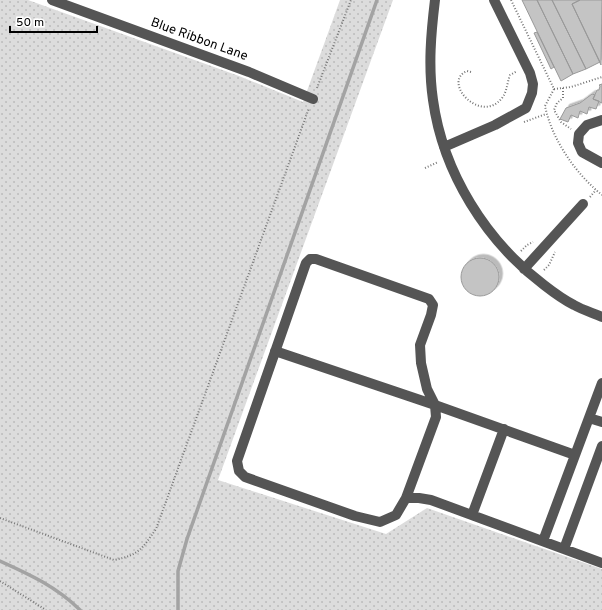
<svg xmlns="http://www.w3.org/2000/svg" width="602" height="610" font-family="Overpass,sans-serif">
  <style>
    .grass { fill: url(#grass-dots) }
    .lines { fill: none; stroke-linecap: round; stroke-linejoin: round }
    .stream { stroke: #a3a3a3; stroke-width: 3.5 }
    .building { fill: #c4c4c4; stroke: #999; filter: url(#shadow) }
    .path { stroke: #777; stroke-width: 2; stroke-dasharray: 1 2; stroke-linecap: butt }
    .minor { stroke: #555; stroke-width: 10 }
    .labels { text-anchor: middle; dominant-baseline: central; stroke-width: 4; stroke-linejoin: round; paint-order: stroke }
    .street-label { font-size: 13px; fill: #000; stroke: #fff }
  </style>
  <defs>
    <pattern id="grass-dots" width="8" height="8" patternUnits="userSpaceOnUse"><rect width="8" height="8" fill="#dcdcdc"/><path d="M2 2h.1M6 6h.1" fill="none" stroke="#bbb" stroke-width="1.8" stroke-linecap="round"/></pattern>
    <filter id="shadow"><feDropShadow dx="3.5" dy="-3.5" stdDeviation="0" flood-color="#0004"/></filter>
  </defs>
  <rect width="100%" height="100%" fill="#fff"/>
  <!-- grass -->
  <path class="grass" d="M0 0H28L239 76 303 102 340 0H393L218 480 386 534 427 508 602 569V610H0Z"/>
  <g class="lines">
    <!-- stream -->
    <path class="stream" d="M0 561C29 574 57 587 80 610
      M178 610V571L187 539 377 0"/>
  </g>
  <!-- building -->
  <path class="building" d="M522 0H537L573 74 561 81Z
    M537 0H552L586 69 573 74Z
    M552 0H580L572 4 600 62 586 69Z
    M580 0H602L601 65 572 4Z
    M537 32 554 67 551 69 534 33Z
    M602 84V103L593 99 597 90H599L600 86 599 85Z
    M592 94 595 95 593 99 599 101 596 109 589 107 587 114 580 111 578 118 571 115 568 122 560 119 566 108 580 103Z
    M461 277a19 19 0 1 1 38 0a19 19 0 1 1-38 0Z"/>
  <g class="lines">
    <!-- path -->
    <path class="path" d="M511 0 554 89 545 106C552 140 576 174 602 195
      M471 72 467 71C441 82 481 125 502 98 507 92 507 83 510 75L517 71
      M317 88 351 0
      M563 88V98L557 103 554 110 561 122 571 129
      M554 89 571 87 602 77
      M524 122 546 114
      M425 168 438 162
      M590 197 596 190
      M521 251 527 245 533 242
      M544 270 549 265 555 252
      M0 518 114 560C139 555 142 549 156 529L309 108
      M0 581 46 610"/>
    <!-- minor -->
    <path class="minor" d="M52 0 249 72 313 99
      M435 0C431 33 428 66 433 100 443 173 486 241 544 285 553 292 564 300 574 305 583 310 593 313 602 317
      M602 120 587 125 579 134 578 143 582 152 602 163
      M444 147 495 125 526 108 532 93 533 84 530 73 494 0
      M310 259H316L429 299 433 305 431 315 420 345 421 363 427 389 435 405 436 417 406 498 396 515 380 522 355 516 245 477 239 471 237 461 306 263Z
      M524 269 583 204
      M275 351 435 405 575 455
      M589 418 602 422
      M406 498H419L431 500 602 563
      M472 515 504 429
      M543 541 602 383
      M564 549 602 446"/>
  </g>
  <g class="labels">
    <!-- street labels -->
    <g class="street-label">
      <text transform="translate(199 40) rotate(20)">Blue Ribbon Lane</text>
    </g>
  </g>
  <!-- scale -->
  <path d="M10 26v6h87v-6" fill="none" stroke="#000000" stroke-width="2"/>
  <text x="16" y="26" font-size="12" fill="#000000" stroke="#ffffff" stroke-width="3" paint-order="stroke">50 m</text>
</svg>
